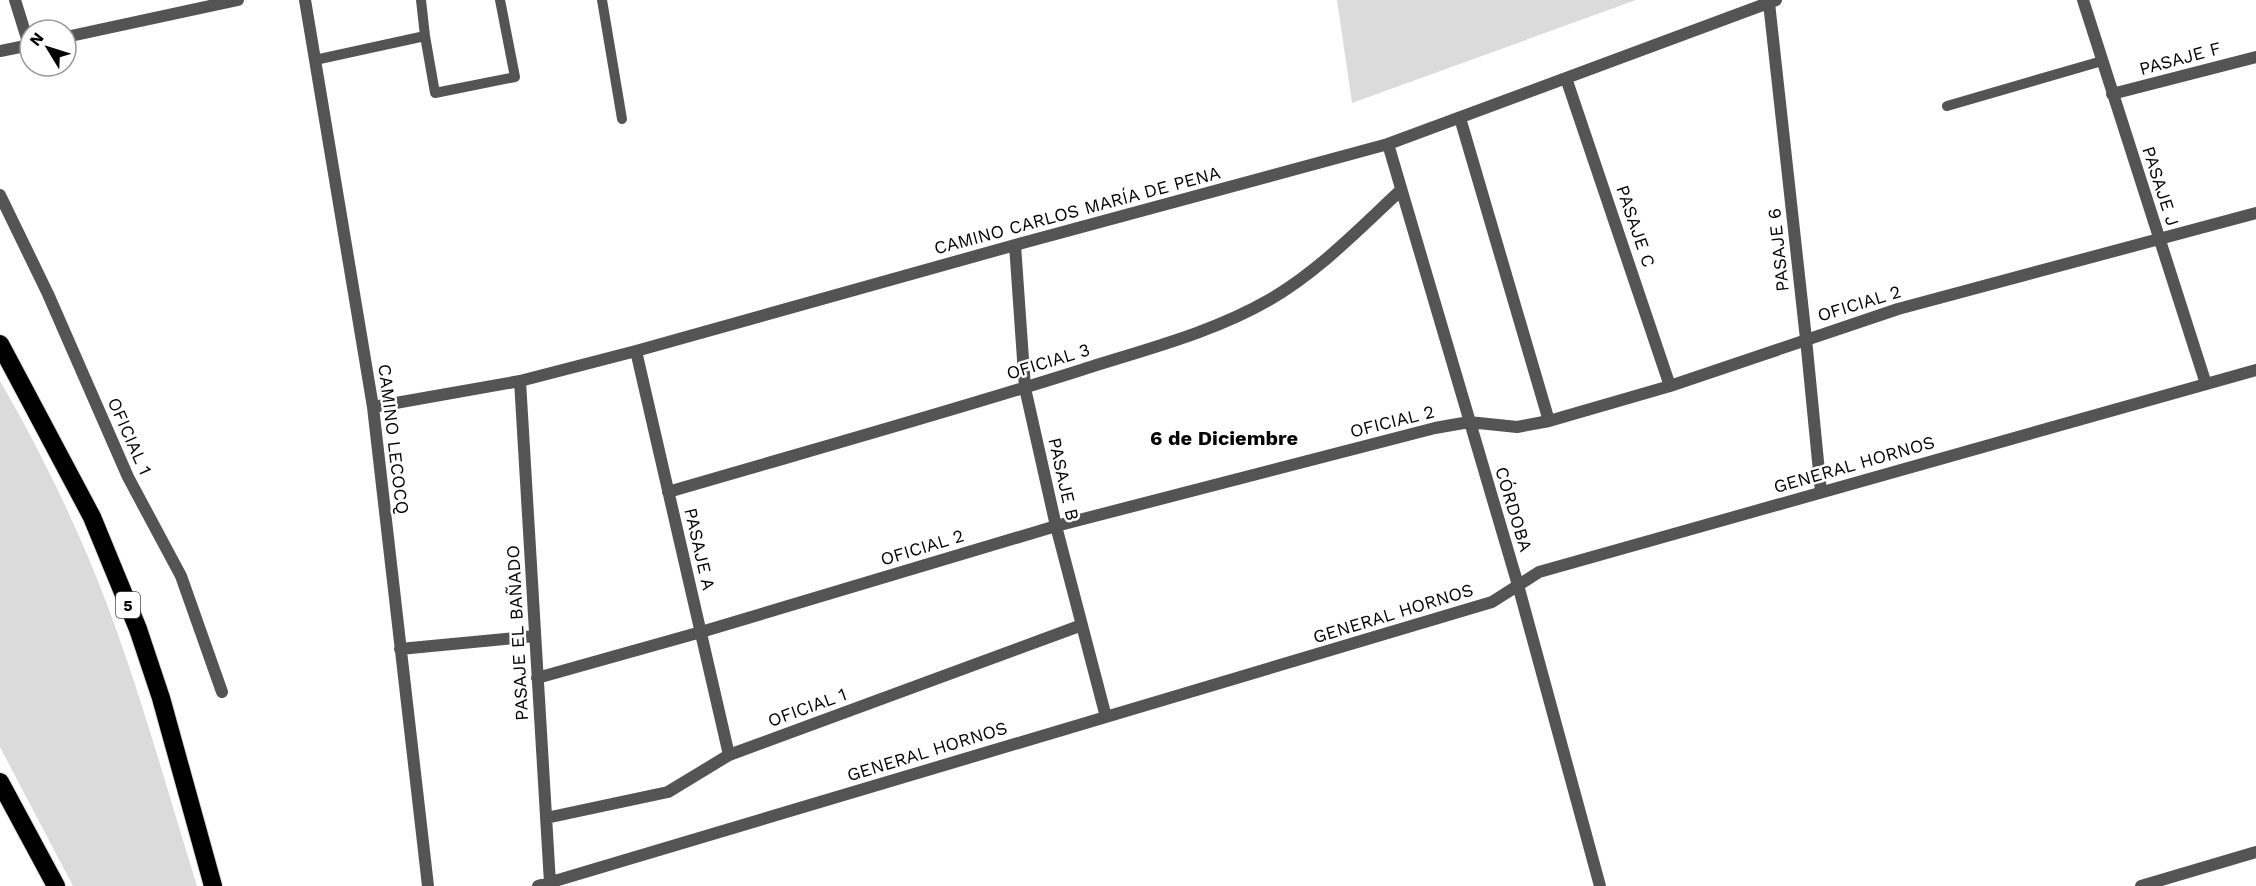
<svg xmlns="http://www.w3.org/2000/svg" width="2256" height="886" font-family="'Work Sans',sans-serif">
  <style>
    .green { fill: #dbdbdb }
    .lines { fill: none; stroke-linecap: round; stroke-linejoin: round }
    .highway-casing { stroke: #dbdbdb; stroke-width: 20 }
    .lane { stroke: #545454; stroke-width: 10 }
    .street { stroke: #545454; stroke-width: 12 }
    .highway { stroke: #000; stroke-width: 18 }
    .labels { text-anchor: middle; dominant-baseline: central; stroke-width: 5; stroke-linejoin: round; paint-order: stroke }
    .shield { fill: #fff; stroke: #4c4c4c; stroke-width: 1.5 }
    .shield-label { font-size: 16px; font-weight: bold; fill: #000 }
    .street-label { font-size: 18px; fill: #000; stroke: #fff }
    .neighbourhood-label { font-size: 20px; font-weight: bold; fill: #000; stroke: #fff }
  </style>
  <rect width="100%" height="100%" fill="#fff"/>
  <!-- green -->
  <path class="green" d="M1337 0H1636L1352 103Z
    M0 381C32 436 61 494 86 552 132 660 162 774 197 886H73L0 747Z"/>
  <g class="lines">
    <!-- highway casing -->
    <g class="highway-casing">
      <path id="highway" d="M0 344 92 517 138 629 161 698 213 886
        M0 782 56 886"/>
    </g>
    <!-- lane -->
    <path class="lane" d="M421 0 425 36 435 93 515 77 500 0
      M602 0 622 119
      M315 60 425 36
      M1947 106 2102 61"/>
    <!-- street -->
    <path class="street" d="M15 0 29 45
      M305 0 373 407 428 886
      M2083 0 2206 384
      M1769 3 1806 339 1821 492
      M66 37 238 0
      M0 51 30 45
      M1566 78 1670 386
      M2112 94 2256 57
      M1460 118 1549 421
      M1388 144 1518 585 1600 886
      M0 195 48 294 128 477 181 576 222 692
      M1015 245 1025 388 1056 526 1106 717
      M636 351 729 755
      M520 381 550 883
      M373 407 520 381 636 351 1015 245 1388 144 1776 0
      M668 492C805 452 942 414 1078 371 1142 350 1210 334 1269 300 1319 271 1359 229 1401 190
      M400 649 535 636
      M537 678 701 632 1056 526 1435 428 1469 422 1517 427 1549 421 1670 386 1898 309 2256 213
      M546 818 668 792 729 755 1082 625
      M538 886 1492 602 1539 572 2256 370
      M2141 886 2256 852"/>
    <!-- highway -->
    <use href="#highway" class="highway"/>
  </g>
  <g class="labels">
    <!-- shield labels -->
    <rect class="shield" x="116" y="592" width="24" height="26" rx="4.5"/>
    <g class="shield-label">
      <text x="128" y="605">5</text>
    </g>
    <!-- street labels -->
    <g class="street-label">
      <text transform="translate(2180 58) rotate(-15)">PASAJE F</text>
      <text transform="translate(2161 186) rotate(72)">PASAJE J</text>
      <text transform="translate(1077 210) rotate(-15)">CAMINO CARLOS MARÍA DE PENA</text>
      <text transform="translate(1636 226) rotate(71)">PASAJE C</text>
      <text transform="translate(1778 250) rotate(-96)">PASAJE 6</text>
      <text transform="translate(1859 303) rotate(-17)">OFICIAL 2</text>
      <text transform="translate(1048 361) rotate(-17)">OFICIAL 3</text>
      <text transform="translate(1392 421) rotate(-14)">OFICIAL 2</text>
      <text transform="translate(130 436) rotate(66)">OFICIAL 1</text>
      <text transform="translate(394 439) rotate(83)">CAMINO LECOCQ</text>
      <text transform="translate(1854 464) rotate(-16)">GENERAL HORNOS</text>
      <text transform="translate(1064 479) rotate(77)">PASAJE B</text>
      <text transform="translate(1514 509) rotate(73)">CÓRDOBA</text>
      <text transform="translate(922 547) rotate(-17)">OFICIAL 2</text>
      <text transform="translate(700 549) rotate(77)">PASAJE A</text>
      <text transform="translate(1393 613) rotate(-17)">GENERAL HORNOS</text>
      <text transform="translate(517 633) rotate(-93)">PASAJE EL BAÑADO</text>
      <text transform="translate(807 707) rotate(-20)">OFICIAL 1</text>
      <text transform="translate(927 751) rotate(-17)">GENERAL HORNOS</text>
    </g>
    <!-- neighbourhood labels -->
    <g class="neighbourhood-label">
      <text x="1224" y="438">6 de Diciembre</text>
    </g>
  </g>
  <!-- north arrow -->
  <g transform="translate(48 48) rotate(308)"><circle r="28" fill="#ffffff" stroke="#999999" stroke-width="1.5"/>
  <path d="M0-4.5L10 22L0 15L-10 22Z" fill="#000000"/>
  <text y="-9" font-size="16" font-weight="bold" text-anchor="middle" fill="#000000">N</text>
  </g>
</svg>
